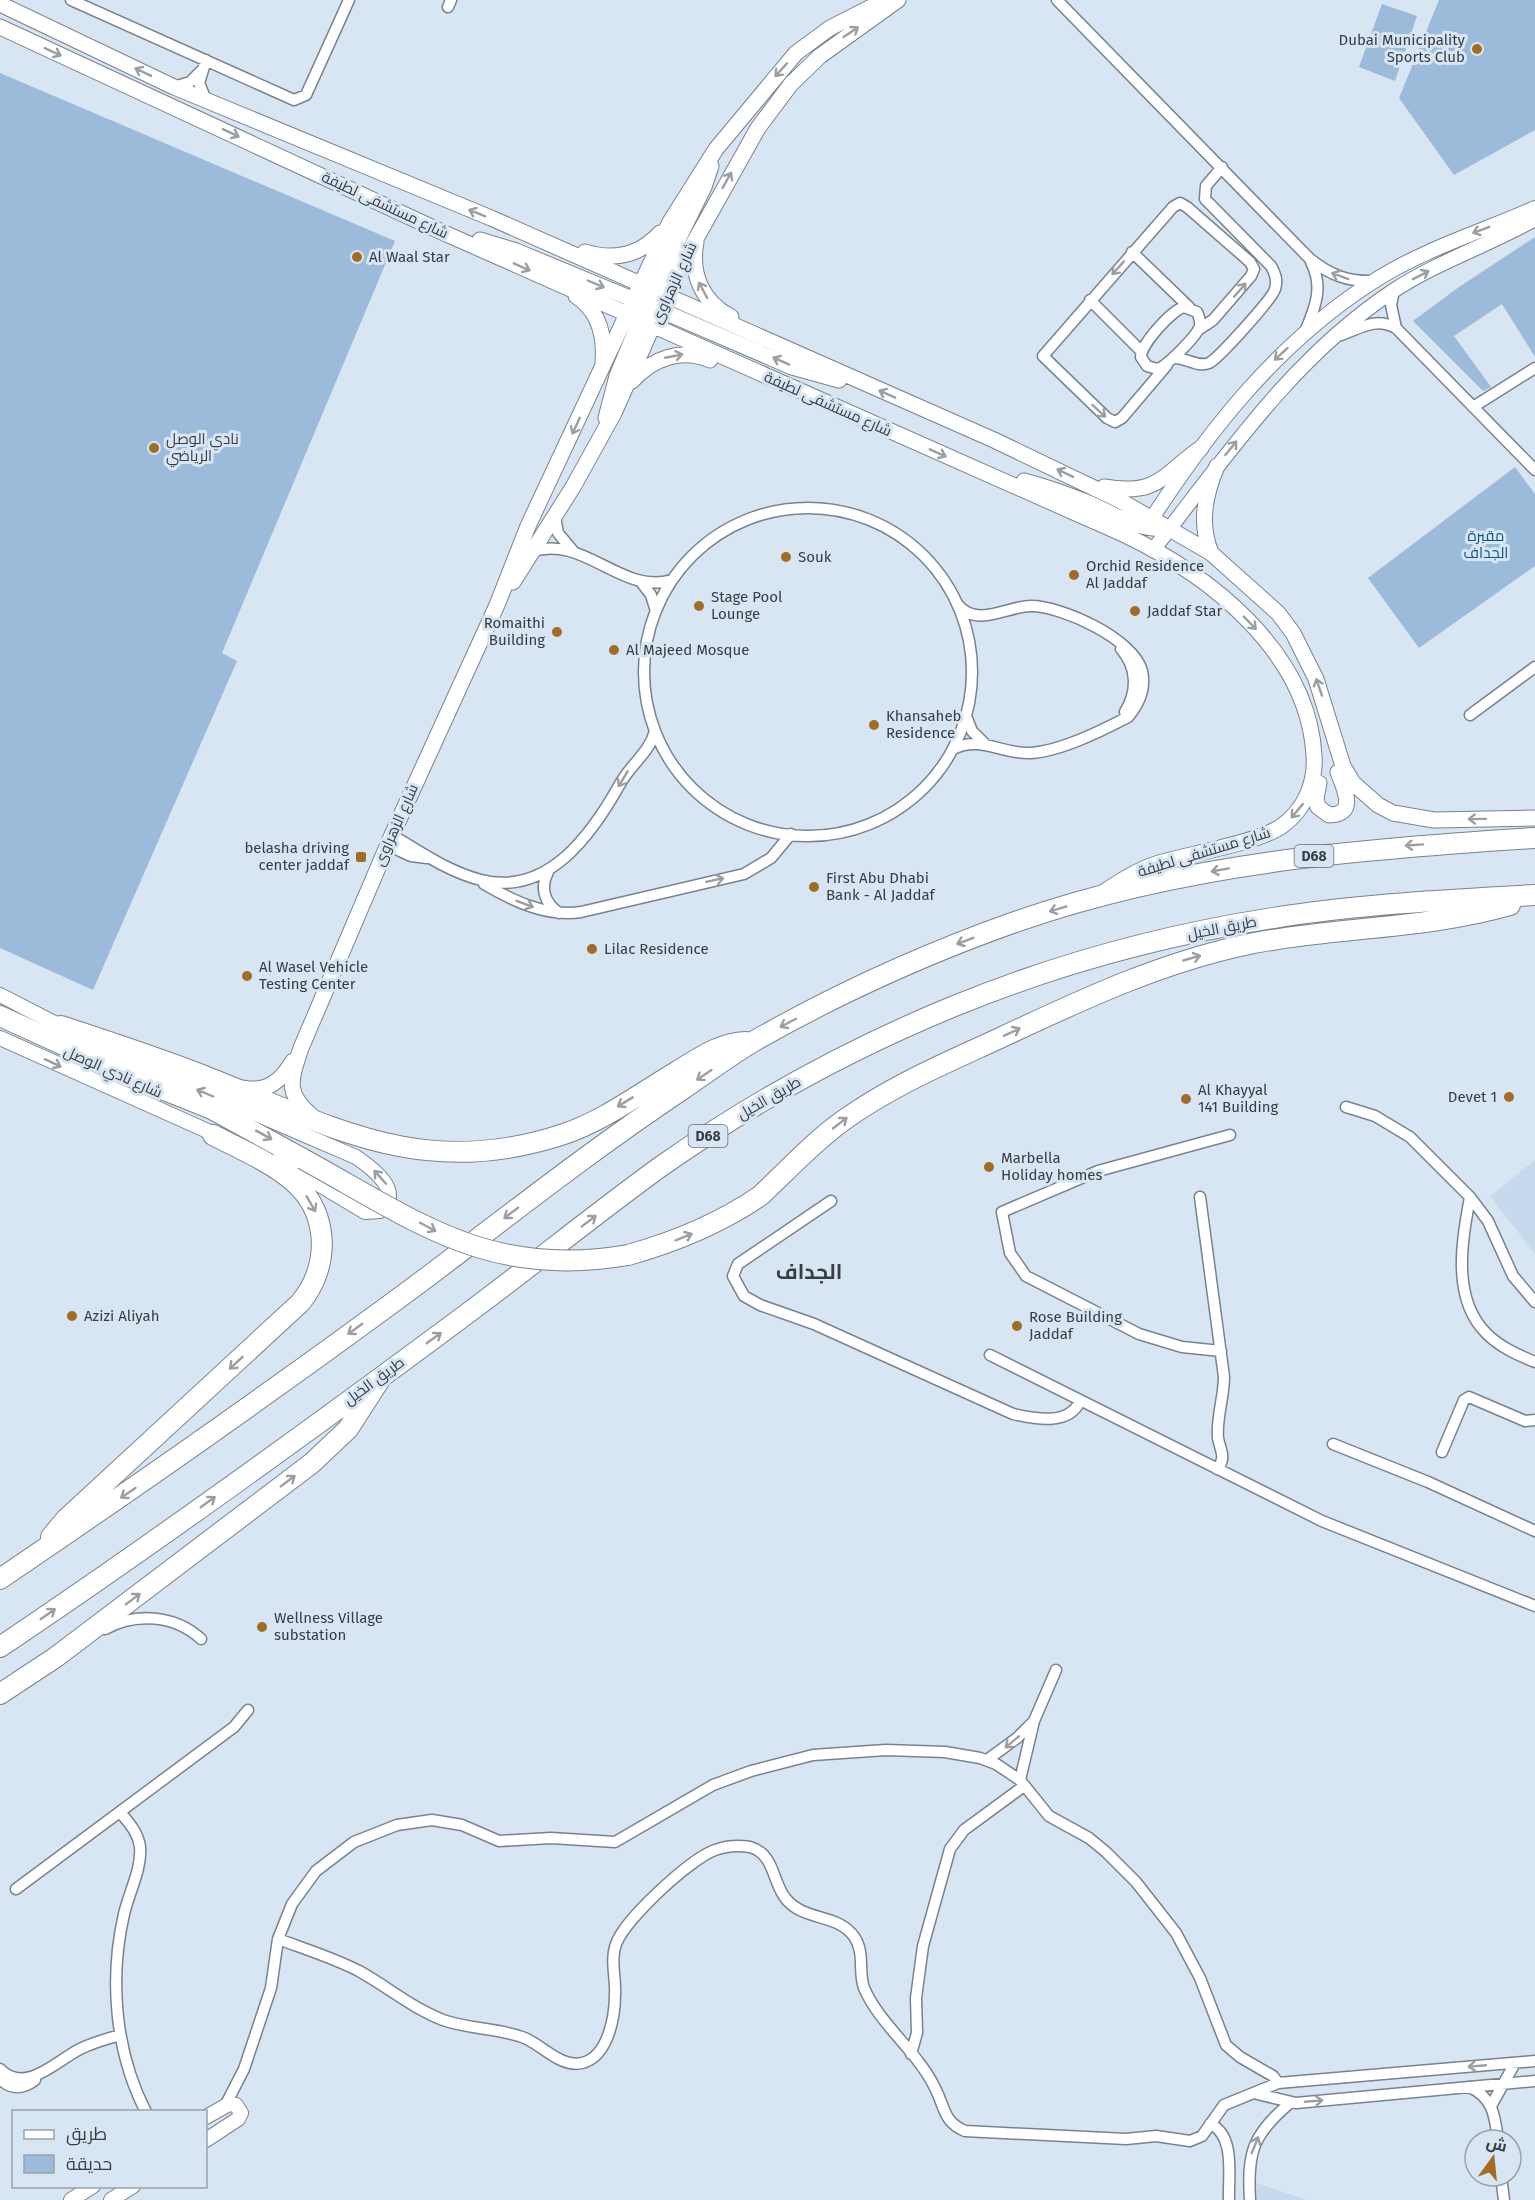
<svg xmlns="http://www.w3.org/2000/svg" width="1535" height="2200" font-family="'Fira Sans',Cairo,sans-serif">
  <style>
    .built { fill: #c7d9ec }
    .green { fill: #9cbada }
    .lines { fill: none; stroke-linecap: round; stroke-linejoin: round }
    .minor-casing { stroke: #78838f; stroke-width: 13 }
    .tertiary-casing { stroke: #78838f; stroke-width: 16 }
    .secondary-casing { stroke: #78838f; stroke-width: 17 }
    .motorway-casing { stroke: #78838f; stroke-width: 22 }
    .minor { stroke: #fff; stroke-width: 10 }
    .tertiary { stroke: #fff; stroke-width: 14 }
    .secondary { stroke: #fff; stroke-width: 15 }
    .motorway { stroke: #fff; stroke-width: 20 }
    .motorway-bridge-casing { stroke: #78838f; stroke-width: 22; stroke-linecap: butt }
    .motorway-bridge { stroke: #fff; stroke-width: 20 }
    .oneway { stroke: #9c9ea1 }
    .poi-dot { fill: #a16d25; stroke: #d8e5f2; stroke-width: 2 }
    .labels { text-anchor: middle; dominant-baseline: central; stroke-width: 6; stroke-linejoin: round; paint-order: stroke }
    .shield { fill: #d8e5f2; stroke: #696f78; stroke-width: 1.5 }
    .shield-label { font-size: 14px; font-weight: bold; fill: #393d43 }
    .poi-label { font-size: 15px; fill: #393d43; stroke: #d8e5f2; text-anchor: start }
    .street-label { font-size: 15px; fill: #393d43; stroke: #d8e5f2 }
    .park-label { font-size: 15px; fill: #0d518a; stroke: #d8e5f2 }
    .district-label { font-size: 21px; font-weight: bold; fill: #393d43; stroke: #d8e5f2 }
  </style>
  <rect width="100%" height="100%" fill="#d8e5f2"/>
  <!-- built -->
  <path class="built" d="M1535 1160V1254L1490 1196Z
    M1256 2183 1307 2200H1256Z"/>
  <!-- green -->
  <path class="green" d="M1439 0H1535V130L1454 175 1399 98Z
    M1382 4 1417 16 1395 81 1359 67Z
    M0 73 395 241 222 653 237 661 93 990 0 948Z
    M1535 237V357L1502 304 1454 336 1491 387 1483 391 1413 321 1459 287Z
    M1515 467 1535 494V566L1419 648 1368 578Z"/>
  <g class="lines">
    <!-- minor casing -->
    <g class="minor-casing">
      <path id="minor" d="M71 0 294 100 306 95 349 0
        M1057 0 1310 259C1330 275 1348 282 1374 281
        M448 7 451 0
        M174 87 190 82 202 70
        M206 100 199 83 206 60
        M1132 252 1189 307
        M1394 290 1391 305 1396 328
        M1090 300 1141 351
        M1184 307 1197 312C1199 317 1201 320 1200 326 1197 336 1166 367 1157 369L1147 366 1141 357C1141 344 1172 310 1184 307Z
        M1305 332C1315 308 1324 287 1311 262
        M1341 335C1361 328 1375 317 1396 328L1535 470
        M1173 358C1186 357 1197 368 1209 363 1218 359 1273 298 1275 289 1278 280 1275 273 1271 266L1205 199 1206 186 1222 167
        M1167 365 1122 418 1115 422 1107 418 1043 356 1173 207 1180 203 1187 207 1250 262 1254 269 1251 276 1213 320 1198 330
        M1473 407 1535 368
        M644 672a164 164 0 1 1 328 0a164 164 0 1 1-328 0Z
        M555 517 558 533 573 551
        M531 552C583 533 622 596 672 580
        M641 582 651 595 656 611
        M1121 649C1137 667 1138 691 1125 712
        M1470 715 1535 667
        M966 716 972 731 984 743
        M953 749C981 735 1003 755 1031 753 1061 751 1101 731 1128 717 1139 704 1146 689 1142 671 1134 639 1062 606 1031 606 1007 606 977 628 958 605
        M392 835C420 852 449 872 481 880 548 897 592 834 620 784 630 765 650 752 655 731
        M387 845 411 856 427 858
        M548 872C540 887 544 903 559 913
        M484 884C513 901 546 917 581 912L744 874 771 858 791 834
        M1346 1107 1375 1116 1410 1137 1470 1197 1488 1221 1513 1276 1535 1302
        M1200 1197 1224 1377C1224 1397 1216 1419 1218 1438 1220 1450 1227 1458 1217 1469
        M1470 1197C1462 1241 1451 1299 1487 1334 1500 1347 1518 1355 1535 1362
        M831 1201 738 1264 733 1276 744 1296 760 1305 814 1324 1013 1414C1035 1419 1069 1426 1080 1401
        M1221 1351 1182 1347 1139 1334 1026 1276 1010 1253 1002 1212 1098 1171 1230 1135
        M990 1355 1322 1521 1535 1606
        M1333 1444 1428 1482 1535 1531
        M1442 1452 1464 1400 1469 1397 1525 1421 1535 1420
        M105 1629C136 1612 175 1615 201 1639
        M987 1760 1017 1738 1032 1723
        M1020 1780 1034 1721 1056 1670
        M120 1812C129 1823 138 1832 140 1847 142 1869 129 1892 124 1914 109 1979 115 2052 146 2112
        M16 1889 234 1727 248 1710
        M278 1939C305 1949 334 1958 359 1971 388 1987 412 2008 443 2020 468 2029 497 2028 522 2037 542 2044 560 2068 582 2063 608 2057 615 2017 615 1994 616 1978 610 1960 616 1944 625 1919 690 1859 715 1850 726 1846 738 1845 750 1847 775 1854 772 1882 786 1899 805 1922 839 1913 855 1938 865 1954 858 1972 864 1988 880 2025 918 2052 935 2088 945 2107 943 2122 965 2131L1126 2139 1156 2136 1190 2141 1202 2136 1224 2105 1278 2083 1535 2061
        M911 2054 917 2033 916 1998 923 1946 950 1849 964 1830 1024 1786
        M0 2069C25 2095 56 2061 80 2049 92 2043 106 2039 120 2035
        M0 2079C11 2090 23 2089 35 2080
        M1469 2087C1493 2097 1495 2116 1498 2140
        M1257 2094 1296 2103 1535 2081
        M225 2106 244 2069 271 1988 278 1939 292 1904 316 1871 354 1842 397 1825 432 1820 462 1825 499 1841 551 1838 615 1842 713 1785 751 1771 813 1755 886 1750 945 1752 980 1758 996 1764 1020 1780 1049 1816 1089 1838 1106 1852 1136 1882 1176 1933 1200 1978 1226 2045 1240 2057 1273 2076 1278 2083
        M1491 2106 1515 2063
        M1210 2124C1236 2135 1228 2177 1229 2200
        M1501 2176 1504 2200
        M1250 2200C1247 2152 1253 2134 1290 2103"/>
    </g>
    <!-- tertiary casing -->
    <g class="tertiary-casing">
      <path id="tertiary" d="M1147 526C1208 431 1278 342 1374 281 1424 249 1481 232 1535 208
        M1153 550C1226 457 1293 357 1393 291 1437 262 1489 245 1535 219
        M0 995 68 1030
        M0 1038 221 1137
        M95 1045 356 1157C372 1168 405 1192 380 1211L365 1212 278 1160
        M206 2117 229 2104 236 2105 241 2113 238 2119 206 2140
        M71 2200 93 2186
        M111 2200 133 2186"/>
    </g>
    <!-- secondary casing -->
    <g class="secondary-casing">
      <path id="secondary" d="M0 4 174 87 491 218 994 440 1121 501 1211 553 1278 613 1293 633 1316 679 1343 766 1353 783 1378 805 1393 813 1434 820 1535 818
        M0 27 442 232 1123 534C1210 575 1308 652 1314 755 1316 783 1305 809 1282 826 1257 843 1188 854 1156 864 1137 870 1120 881 1104 892
        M480 240 516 251 627 297 643 299
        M696 242C690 274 702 302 731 317
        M585 252C614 261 639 256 660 233
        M576 296C599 311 605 336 603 362
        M652 300 656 284 704 187 711 166
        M627 314 645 308 660 310 792 367 839 380
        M632 381C653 358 681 348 710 360
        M606 418 617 376 644 311
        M1024 481C1047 487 1069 495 1091 504 1118 516 1140 532 1170 528
        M1104 487C1159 496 1162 475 1201 448
        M1211 553C1199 523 1205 495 1217 466
        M513 582 573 487 614 413 674 278 758 128 791 84 820 56 898 0
        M1319 783 1316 798 1318 807 1329 815C1358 815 1344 788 1338 772
        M243 1088C267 1093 281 1081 293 1061
        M312 1116C284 1093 291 1079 301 1048L392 835 497 605 528 526 670 222 716 149 796 53 830 28 885 0"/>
    </g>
    <!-- motorway casing -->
    <g class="motorway-casing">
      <path id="motorway" d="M0 1016 147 1083 212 1109 303 1159
        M61 1026C110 1042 159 1058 207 1077 333 1127 422 1180 561 1135 602 1122 639 1094 676 1072 699 1058 719 1043 746 1042
        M628 1255C675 1242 719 1224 760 1196 787 1171 813 1142 844 1120 893 1085 946 1063 1000 1038 1083 999 1164 961 1254 943 1339 927 1427 929 1510 905
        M51 1537 66 1519 300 1303C330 1267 330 1214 294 1182 271 1162 240 1149 213 1135
        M0 1579C143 1482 283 1384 422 1281 508 1216 593 1149 683 1089 707 1073 730 1055 756 1040 839 993 927 953 1018 921 1184 863 1360 849 1535 838
        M0 1647C158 1541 312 1429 464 1316 530 1267 594 1215 660 1167 751 1103 850 1049 952 1007 1054 965 1164 935 1273 918 1359 904 1448 900 1535 895
        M0 1694 56 1657 312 1463 348 1429 379 1381"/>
    </g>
    <!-- minor -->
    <use href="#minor" class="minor"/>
    <!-- tertiary -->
    <use href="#tertiary" class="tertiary"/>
    <!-- secondary -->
    <use href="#secondary" class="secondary"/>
    <!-- motorway -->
    <use href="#motorway" class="motorway"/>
    <!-- motorway-bridge casing -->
    <g class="motorway-bridge-casing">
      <path id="motorway-bridge" d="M303 1159C418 1222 489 1279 628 1255"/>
    </g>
    <!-- motorway-bridge -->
    <use href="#motorway-bridge" class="motorway-bridge"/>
  </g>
  <!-- one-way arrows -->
  <defs><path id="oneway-shaft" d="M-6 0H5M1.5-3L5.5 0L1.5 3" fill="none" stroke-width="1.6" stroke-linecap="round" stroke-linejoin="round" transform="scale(1.5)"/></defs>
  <g class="oneway">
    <use href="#oneway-shaft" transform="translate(851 32) rotate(-33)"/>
    <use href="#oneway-shaft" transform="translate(53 52) rotate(25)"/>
    <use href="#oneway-shaft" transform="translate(781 70) rotate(132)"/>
    <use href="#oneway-shaft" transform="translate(143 72) rotate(-154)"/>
    <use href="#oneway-shaft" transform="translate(231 133) rotate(25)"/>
    <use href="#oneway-shaft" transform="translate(727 180) rotate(-61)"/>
    <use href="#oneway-shaft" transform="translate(477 213) rotate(-158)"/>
    <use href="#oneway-shaft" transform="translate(1481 230) rotate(160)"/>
    <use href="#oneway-shaft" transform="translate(522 267) rotate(24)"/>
    <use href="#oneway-shaft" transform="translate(1118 268) rotate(132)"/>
    <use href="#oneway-shaft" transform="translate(1421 275) rotate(-27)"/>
    <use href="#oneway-shaft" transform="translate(1340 276) rotate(-160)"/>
    <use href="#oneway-shaft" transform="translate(596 284) rotate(23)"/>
    <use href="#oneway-shaft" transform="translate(703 290) rotate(-118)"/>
    <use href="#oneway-shaft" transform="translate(1240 290) rotate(-49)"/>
    <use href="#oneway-shaft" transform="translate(1281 354) rotate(138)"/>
    <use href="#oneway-shaft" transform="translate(674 356) rotate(-11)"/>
    <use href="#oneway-shaft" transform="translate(781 361) rotate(-156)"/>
    <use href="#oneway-shaft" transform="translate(887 394) rotate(-156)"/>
    <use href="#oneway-shaft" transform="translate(1099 411) rotate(43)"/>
    <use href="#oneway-shaft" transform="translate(576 426) rotate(115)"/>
    <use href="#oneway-shaft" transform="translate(1231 448) rotate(-51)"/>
    <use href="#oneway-shaft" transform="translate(938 453) rotate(24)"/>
    <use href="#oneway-shaft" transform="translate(1065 473) rotate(-154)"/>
    <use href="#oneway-shaft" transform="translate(1250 623) rotate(46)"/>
    <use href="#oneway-shaft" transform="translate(1319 687) rotate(-109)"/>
    <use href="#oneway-shaft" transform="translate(623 779) rotate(121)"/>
    <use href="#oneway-shaft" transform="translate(1297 811) rotate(130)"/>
    <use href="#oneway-shaft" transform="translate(1477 819) rotate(179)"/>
    <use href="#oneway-shaft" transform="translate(1414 845) rotate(176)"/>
    <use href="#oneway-shaft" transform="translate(1220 870) rotate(170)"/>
    <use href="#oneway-shaft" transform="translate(715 880) rotate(-12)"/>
    <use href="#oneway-shaft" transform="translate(525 904) rotate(21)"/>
    <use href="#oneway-shaft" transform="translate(1058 909) rotate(163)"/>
    <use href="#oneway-shaft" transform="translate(965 941) rotate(159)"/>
    <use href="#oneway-shaft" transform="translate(1192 958) rotate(-16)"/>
    <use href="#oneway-shaft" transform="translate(788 1023) rotate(152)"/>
    <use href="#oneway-shaft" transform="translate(1012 1032) rotate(-25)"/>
    <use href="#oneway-shaft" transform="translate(53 1063) rotate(25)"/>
    <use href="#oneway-shaft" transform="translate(704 1075) rotate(146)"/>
    <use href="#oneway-shaft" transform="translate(205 1093) rotate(-157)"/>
    <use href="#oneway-shaft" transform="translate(625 1102) rotate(149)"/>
    <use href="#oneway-shaft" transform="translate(840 1123) rotate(-38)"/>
    <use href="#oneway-shaft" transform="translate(264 1135) rotate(29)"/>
    <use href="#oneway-shaft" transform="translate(380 1177) rotate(-132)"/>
    <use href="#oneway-shaft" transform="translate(311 1204) rotate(60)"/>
    <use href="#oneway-shaft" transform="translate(511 1213) rotate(143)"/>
    <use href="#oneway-shaft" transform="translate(589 1221) rotate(-37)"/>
    <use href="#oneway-shaft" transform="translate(428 1227) rotate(28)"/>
    <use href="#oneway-shaft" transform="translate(684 1237) rotate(-22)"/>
    <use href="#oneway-shaft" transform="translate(355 1329) rotate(144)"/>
    <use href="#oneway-shaft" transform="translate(434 1338) rotate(-36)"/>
    <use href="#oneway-shaft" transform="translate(236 1363) rotate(137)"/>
    <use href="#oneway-shaft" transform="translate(288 1481) rotate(-37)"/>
    <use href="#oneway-shaft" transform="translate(128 1493) rotate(146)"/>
    <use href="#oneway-shaft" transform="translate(208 1502) rotate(-36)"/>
    <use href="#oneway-shaft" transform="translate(133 1599) rotate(-37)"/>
    <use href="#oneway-shaft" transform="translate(48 1614) rotate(-35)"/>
    <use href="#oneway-shaft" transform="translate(1012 1742) rotate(140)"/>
    <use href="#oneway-shaft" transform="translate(1477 2066) rotate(175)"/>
    <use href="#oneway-shaft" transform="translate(1314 2101) rotate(-5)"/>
    <use href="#oneway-shaft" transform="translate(1255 2145) rotate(-68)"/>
  </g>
  <!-- markers -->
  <g class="poi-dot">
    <circle cx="1477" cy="49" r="6"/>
    <circle cx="357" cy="257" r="6"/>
    <circle cx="154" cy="448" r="6"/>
    <circle cx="786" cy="557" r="6"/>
    <circle cx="1074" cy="575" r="6"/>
    <circle cx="699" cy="606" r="6"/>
    <circle cx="1135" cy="611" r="6"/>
    <circle cx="557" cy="632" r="6"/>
    <circle cx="614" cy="650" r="6"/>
    <circle cx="874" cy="725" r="6"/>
    <rect x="355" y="851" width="12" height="12" rx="3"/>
    <circle cx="814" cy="887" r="6"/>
    <circle cx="592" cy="949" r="6"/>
    <circle cx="247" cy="976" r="6"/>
    <circle cx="1509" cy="1097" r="6"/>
    <circle cx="1186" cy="1099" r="6"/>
    <circle cx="989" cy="1167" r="6"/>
    <circle cx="72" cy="1316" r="6"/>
    <circle cx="1017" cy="1326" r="6"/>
    <circle cx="262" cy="1627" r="6"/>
  </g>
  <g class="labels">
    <!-- shield labels -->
    <g class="shield">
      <rect x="1294.5" y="845" width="39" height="22" rx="4.5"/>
      <rect x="688.5" y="1125" width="39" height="22" rx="4.5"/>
    </g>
    <g class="shield-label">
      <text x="1314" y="856">D68</text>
      <text x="708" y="1136">D68</text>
    </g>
    <!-- poi labels -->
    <g class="poi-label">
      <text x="1465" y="40" text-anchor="end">Dubai Municipality<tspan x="1465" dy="17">Sports Club</tspan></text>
      <text x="369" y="257">Al Waal Star</text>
      <text x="166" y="439">نادي الوصل<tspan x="166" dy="17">الرياضي</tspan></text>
      <text x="798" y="557">Souk</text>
      <text x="1086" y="566">Orchid Residence<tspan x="1086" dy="17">Al Jaddaf</tspan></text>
      <text x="711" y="597">Stage Pool<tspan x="711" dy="17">Lounge</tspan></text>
      <text x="1147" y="611">Jaddaf Star</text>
      <text x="545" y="623" text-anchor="end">Romaithi<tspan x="545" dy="17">Building</tspan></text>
      <text x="626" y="650">Al Majeed Mosque</text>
      <text x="886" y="716">Khansaheb<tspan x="886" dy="17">Residence</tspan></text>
      <text x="349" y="848" text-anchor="end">belasha driving<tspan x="349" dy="17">center jaddaf</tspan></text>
      <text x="826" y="878">First Abu Dhabi<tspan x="826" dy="17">Bank - Al Jaddaf</tspan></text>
      <text x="604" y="949">Lilac Residence</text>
      <text x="259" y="967">Al Wasel Vehicle<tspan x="259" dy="17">Testing Center</tspan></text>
      <text x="1198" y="1090">Al Khayyal<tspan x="1198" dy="17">141 Building</tspan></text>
      <text x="1497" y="1097" text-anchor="end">Devet 1</text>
      <text x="1001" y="1158">Marbella<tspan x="1001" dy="17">Holiday homes</tspan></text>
      <text x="84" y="1316">Azizi Aliyah</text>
      <text x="1029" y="1317">Rose Building<tspan x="1029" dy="17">Jaddaf</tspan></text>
      <text x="274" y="1618">Wellness Village<tspan x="274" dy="17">substation</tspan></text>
    </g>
    <!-- street labels -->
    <g class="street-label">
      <text transform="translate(385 205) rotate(25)">شارع مستشفى لطيفة</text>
      <text transform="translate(674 283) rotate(-65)">شارع الزهراوى</text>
      <text transform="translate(828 404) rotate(24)">شارع مستشفى لطيفة</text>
      <text transform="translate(396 825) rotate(-66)">شارع الزهراوى</text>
      <text transform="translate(1204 852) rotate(-17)">شارع مستشفى لطيفة</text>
      <text transform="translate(1222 928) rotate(-11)">طريق الخيل</text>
      <text transform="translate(113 1072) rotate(24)">شارع نادي الوصل</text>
      <text transform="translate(769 1098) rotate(-30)">طريق الخيل</text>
      <text transform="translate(374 1381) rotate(-36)">طريق الخيل</text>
    </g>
    <!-- park labels -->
    <g class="park-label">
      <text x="1486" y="536">مقبرة<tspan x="1486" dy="17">الجداف</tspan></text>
    </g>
    <!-- district labels -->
    <g class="district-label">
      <text x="809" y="1272">الجداف</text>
    </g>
  </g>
  <!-- legend -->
  <rect x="12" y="2110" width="195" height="78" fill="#d8e5f2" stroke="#98a2ac" stroke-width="1.5"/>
  <rect x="24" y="2130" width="30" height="9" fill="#ffffff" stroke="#98a2ac" stroke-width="1.5"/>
  <text x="66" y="2140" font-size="18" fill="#393d43">طريق</text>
  <rect x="24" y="2155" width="30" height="18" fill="#9cbada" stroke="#98a2ac" stroke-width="1.5"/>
  <text x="66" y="2170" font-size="18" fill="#393d43">حديقة</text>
  <!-- north arrow -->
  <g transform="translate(1493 2158) rotate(15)"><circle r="28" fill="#d8e5f2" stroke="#98a2ac" stroke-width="1.5"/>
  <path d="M0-4.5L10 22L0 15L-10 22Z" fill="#a16d25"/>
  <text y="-9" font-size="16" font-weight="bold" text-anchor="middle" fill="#393d43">ش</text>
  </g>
</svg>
